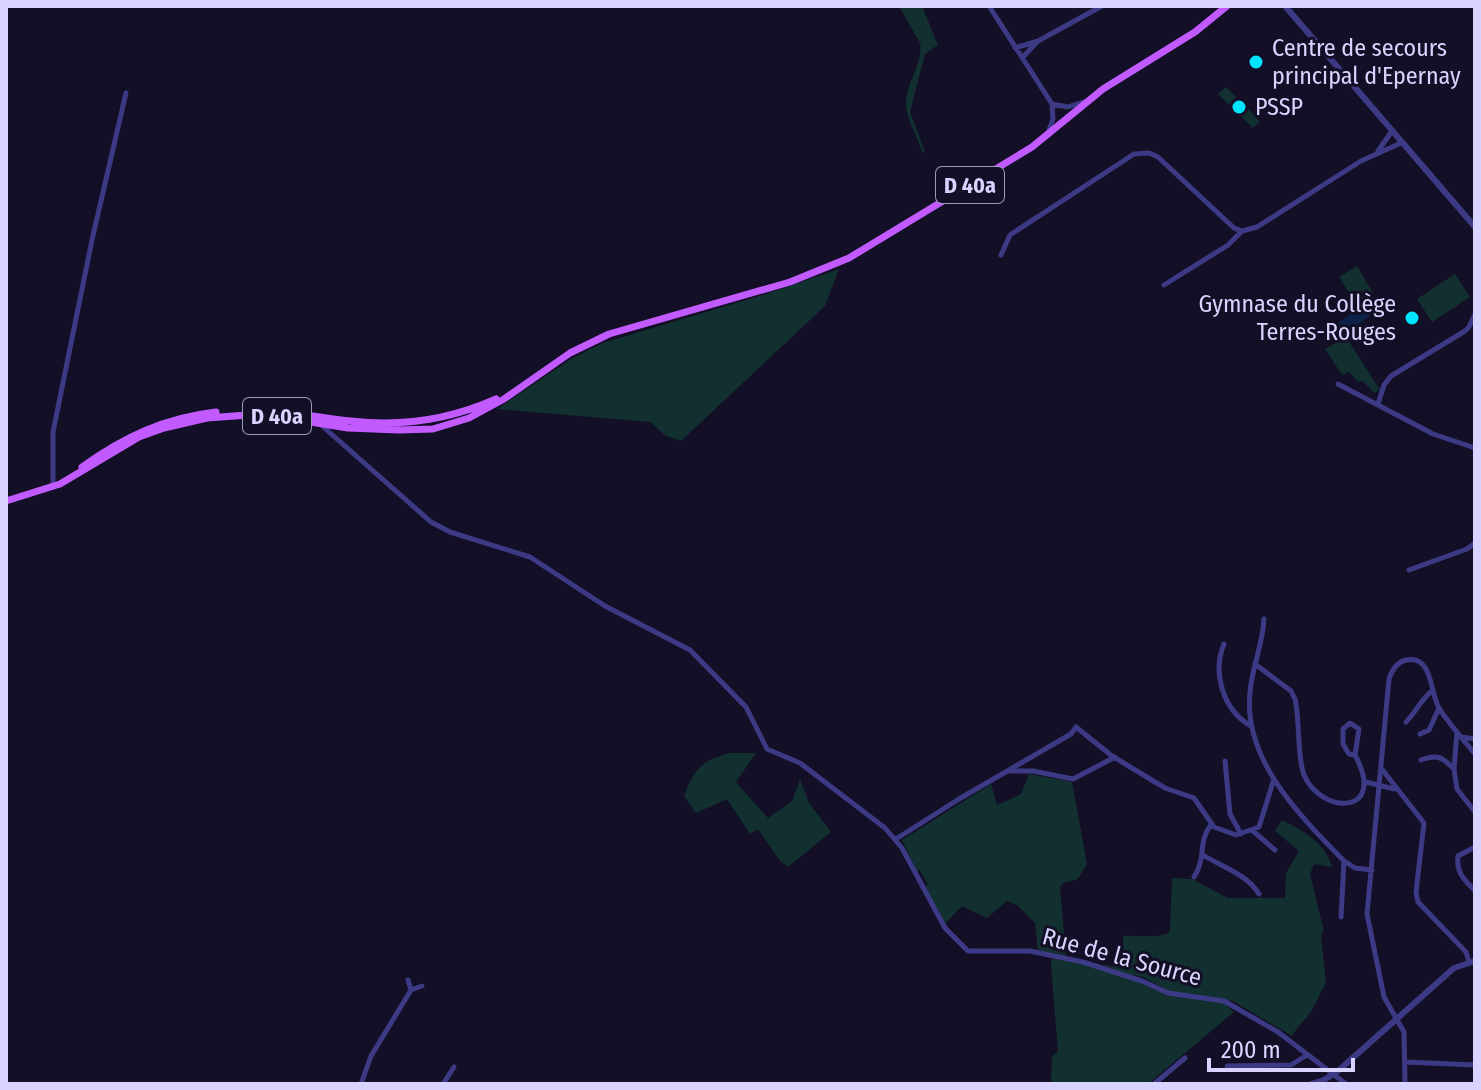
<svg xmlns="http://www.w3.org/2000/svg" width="1481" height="1090" font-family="'Fira Sans Condensed',sans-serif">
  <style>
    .green { fill: #12302f }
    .water { fill: #0c2248 }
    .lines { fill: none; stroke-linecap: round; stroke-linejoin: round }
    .minor { stroke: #3d3a85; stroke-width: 5 }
    .tertiary { stroke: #3d3a85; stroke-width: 6 }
    .primary { stroke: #c25bff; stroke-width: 7 }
    .poi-dot { fill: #00e5ff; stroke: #130f26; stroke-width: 3 }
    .labels { text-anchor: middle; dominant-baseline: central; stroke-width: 6; stroke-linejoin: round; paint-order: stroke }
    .shield { fill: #130f26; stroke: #9e99be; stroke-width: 2 }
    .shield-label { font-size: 22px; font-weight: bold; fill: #d9d4ff }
    .poi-label { font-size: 24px; fill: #d9d4ff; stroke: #130f26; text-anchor: start }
    .street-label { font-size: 24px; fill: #d9d4ff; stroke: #130f26 }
  </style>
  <rect width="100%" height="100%" fill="#130f26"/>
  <!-- green -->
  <path class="green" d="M899 6H922L938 45 925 54 910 112 925 152 922 153C919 137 906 121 906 104 905 84 924 63 920 43Z
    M1226 87 1260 121 1253 128 1218 94Z
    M1357 266 1373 293 1356 304 1339 277Z
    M839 269 825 306 681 441 666 436 650 422 497 409 571 359 603 343 766 294Z
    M1455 274 1470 297 1432 322 1417 299Z
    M1346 337 1380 390 1374 393 1363 381 1358 382 1349 372 1342 375 1325 349Z
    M729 753H756L736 782 768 818 792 801 800 779 809 803 831 832 788 867 780 861 758 829 750 834 727 799 696 813 684 796C695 768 700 762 729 753Z
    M1029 774 1072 782 1087 864 1078 879 1063 883 1060 888 1066 956 1038 950 1035 923 1018 906 1007 901 987 918 962 906 945 924 925 887 928 885 920 870 917 871 902 840 991 784 997 805 1021 794Z
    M1282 820C1302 830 1326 843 1332 867L1314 864 1310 874 1324 931 1321 935 1326 984C1320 992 1318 1000 1313 1008 1308 1018 1298 1025 1292 1036L1233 1001 1169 991 1143 977 1123 973 1101 964 1124 968 1123 936C1138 935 1153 938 1167 934L1170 930 1172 878 1192 879 1228 898H1285L1286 873 1299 851 1275 831Z
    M1054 959 1083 963 1137 980 1157 991 1224 1003 1234 1012 1149 1083 1051 1084 1052 1056 1058 1052 1051 964V960Z"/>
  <!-- water -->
  <path class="water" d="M1374 299 1382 308 1339 337 1332 327Z"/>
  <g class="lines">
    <!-- minor -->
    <path class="minor" d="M989 6 1052 104
      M1015 48 1038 41 1102 6
      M1022 58 1038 41
      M1048 133 1053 119 1052 104 1068 107 1083 102
      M1378 151 1392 131
      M1001 255 1010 235 1134 154 1149 153 1158 157 1234 228 1242 231 1257 227 1361 161 1401 143
      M1164 285 1228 245 1242 231
      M1338 384 1433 434 1475 448
      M1378 404 1384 385 1391 376 1465 331 1469 327 1475 314
      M320 424 431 522 450 532 530 557 605 606 690 650 746 707 767 749 800 763 885 828 902 848 945 928 968 951H1030L1083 962 1142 981 1168 993 1224 1001 1278 1032 1346 1084
      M53 484V432L92 240 126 93
      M1409 570 1467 549 1475 543
      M1264 619C1263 644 1252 667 1250 692 1243 760 1300 816 1344 861L1355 868 1372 870
      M1224 644C1212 673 1223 710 1251 726
      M1255 664 1291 691 1295 699C1300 720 1297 757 1304 775 1321 815 1388 816 1355 755L1349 754 1343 744V729L1350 723 1359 729 1355 755
      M1406 722C1417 711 1420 700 1433 690
      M1457 732 1454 769 1457 789 1475 812
      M1420 734 1429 730 1439 708
      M1461 737 1475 739
      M1421 760C1438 754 1442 757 1454 769
      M1225 761 1230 814 1241 834
      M1381 768 1424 823 1416 892 1418 902 1466 952 1469 962
      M1011 771H1033L1073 779 1115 757
      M1366 782 1394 789
      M1253 831 1275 850
      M896 839 959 799 1071 734 1076 727 1112 756 1165 788 1194 798 1214 827 1236 835 1259 827 1274 779
      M1475 847 1458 856C1456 873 1464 879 1475 891
      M1203 855C1222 867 1247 874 1259 894
      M1194 877C1206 860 1198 840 1211 825
      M1341 917 1344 861
      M411 990 422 986
      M1405 1062 1475 1065
      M1227 1066 1291 1065 1307 1055
      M361 1084 371 1056 411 990 408 980
      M443 1084 454 1067
      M1154 1084 1185 1058
      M1405 1084 1404 1032 1384 997 1367 914 1389 679C1392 670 1397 662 1406 660 1433 654 1430 694 1439 708 1449 724 1463 739 1475 754"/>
    <!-- tertiary -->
    <path class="tertiary" d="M1285 6 1475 227
      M1311 1084 1324 1080 1338 1071 1454 968 1475 961"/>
    <!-- primary -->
    <path class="primary" d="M277 412C302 413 326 419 351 421 402 427 449 420 496 399
      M82 467C124 437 164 418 216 412
      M6 501 60 484 139 437 164 428 207 418 261 414 348 428 399 430 433 429 469 418 504 399 570 353 609 334 790 282 849 258 1032 147 1103 89 1195 32 1227 6"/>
  </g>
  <!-- markers -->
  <g class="poi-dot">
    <circle cx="1256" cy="62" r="8"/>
    <circle cx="1239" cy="107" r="8"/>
    <circle cx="1412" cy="318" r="8"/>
  </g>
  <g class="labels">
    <!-- shield labels -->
    <g class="shield">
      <rect x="936" y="167" width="68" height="36" rx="6"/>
      <rect x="243" y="398" width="68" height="36" rx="6"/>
    </g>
    <g class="shield-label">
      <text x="970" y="185">D 40a</text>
      <text x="277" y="416">D 40a</text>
    </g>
    <!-- poi labels -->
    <g class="poi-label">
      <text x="1272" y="48">Centre de secours<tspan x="1272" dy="28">principal d'Epernay</tspan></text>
      <text x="1255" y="107">PSSP</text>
      <text x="1396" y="304" text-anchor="end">Gymnase du Collège<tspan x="1396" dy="28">Terres-Rouges</tspan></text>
    </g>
    <!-- street labels -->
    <g class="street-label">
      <text transform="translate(1122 957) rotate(15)">Rue de la Source</text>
    </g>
  </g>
  <!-- border -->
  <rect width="1481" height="1090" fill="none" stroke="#d9d4ff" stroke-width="16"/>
  <!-- scale -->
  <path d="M1209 1058v12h144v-12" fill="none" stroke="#d9d4ff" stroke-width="4"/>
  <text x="1221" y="1058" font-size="24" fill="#d9d4ff" stroke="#130f26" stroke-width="6" paint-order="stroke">200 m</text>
</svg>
